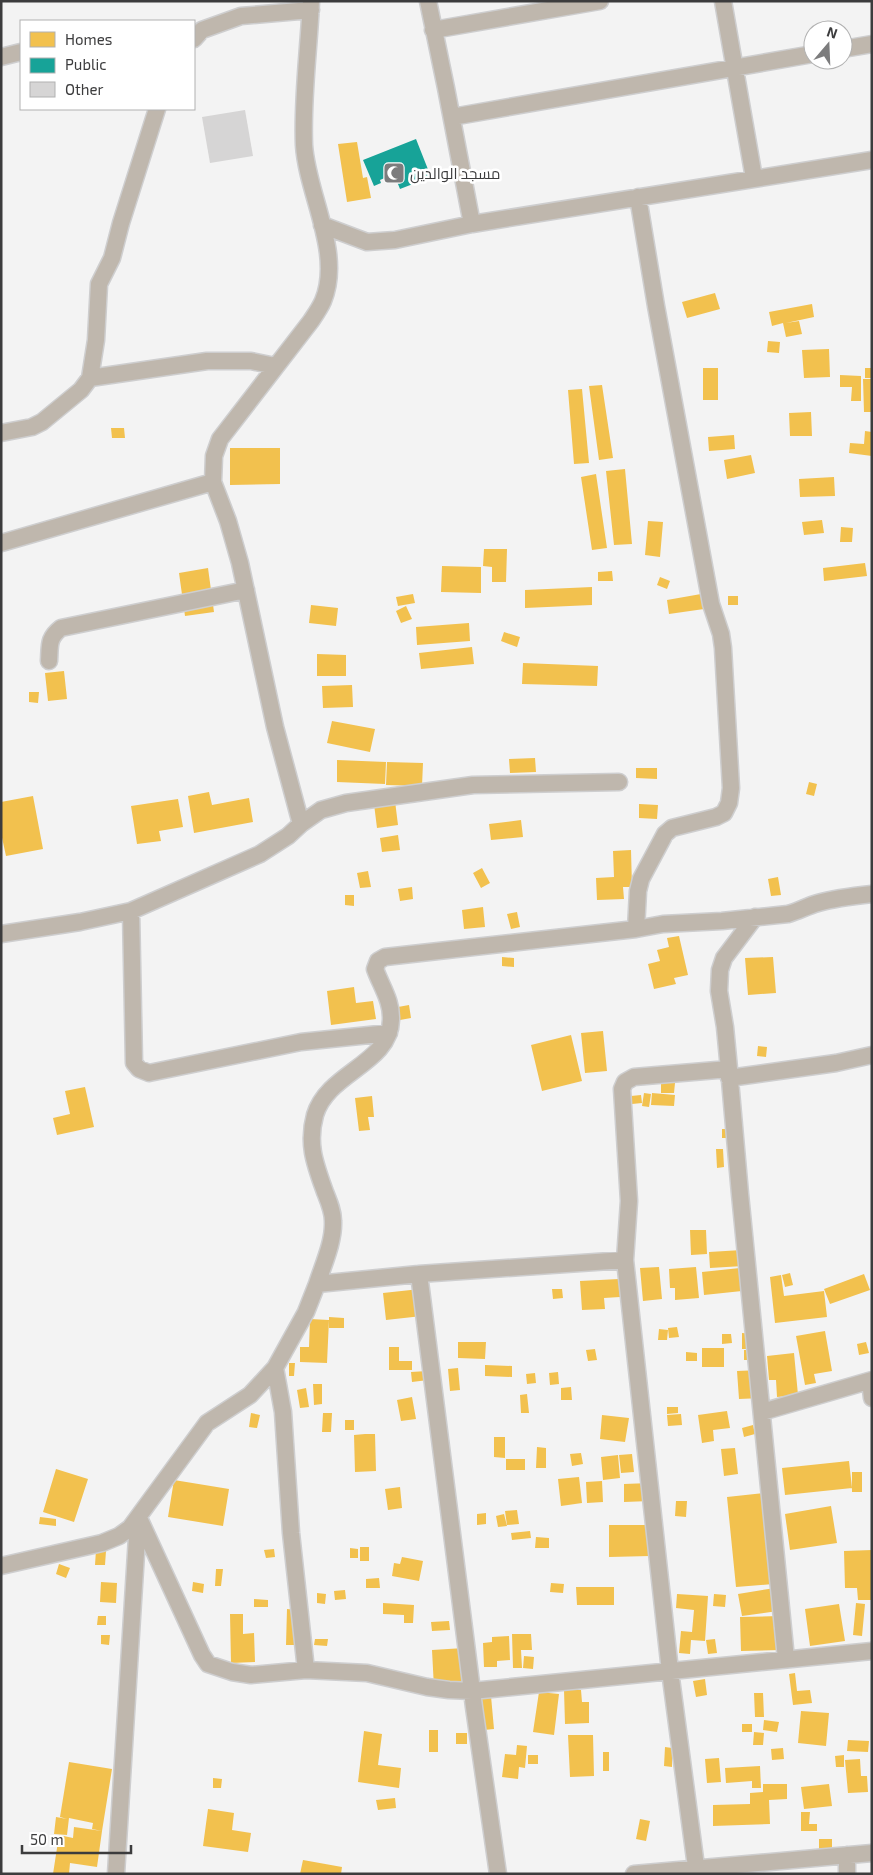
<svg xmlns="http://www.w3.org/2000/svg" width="873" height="1875" font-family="'Exo 2',Cairo,sans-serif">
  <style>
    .homes { fill: #f2c14e }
    .public { fill: #17a398 }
    .building { fill: #d6d5d5 }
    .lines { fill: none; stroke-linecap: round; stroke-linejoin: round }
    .minor-casing { stroke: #cececf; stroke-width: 19 }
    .minor { stroke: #bfb7ad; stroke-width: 16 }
    .labels { text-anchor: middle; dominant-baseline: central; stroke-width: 5; stroke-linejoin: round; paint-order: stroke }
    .poi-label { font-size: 15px; fill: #3c3c3d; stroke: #fff; text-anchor: start }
  </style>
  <rect width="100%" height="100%" fill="#f3f3f3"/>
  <!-- homes -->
  <path class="homes" d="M357 142 363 178 367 177 371 198 347 202 338 144Z
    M715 293 720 309 687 318 682 302Z
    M812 304 814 317 786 323 799 321 802 334 786 337 783 323 772 326 769 312Z
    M768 341 780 342 779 353 767 352Z
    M829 349 830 377 804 378 802 350Z
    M703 368H718V400H703Z
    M865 368H872V378H865Z
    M840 375 861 376V401H851L852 387H840Z
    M863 379H872V412H864Z
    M602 385 613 458 599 460 589 386Z
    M582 389 589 463 574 464 568 390Z
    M811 412 812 436H790L789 413Z
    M111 428H124L125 438H112Z
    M865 431 872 432V456L849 453 850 443 864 444Z
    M734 435 735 449 709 451 708 437Z
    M230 448H280V484L230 485Z
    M751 455 755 473 727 479 724 460Z
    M625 469 632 544 614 545 606 471Z
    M596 474 607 548 592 550 581 477Z
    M834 477 835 496 800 497 799 479Z
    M822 520 824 533 804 535 802 522Z
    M648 521 663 522 660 557 645 555Z
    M841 527 853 528 852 542H840Z
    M484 549H507L506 582H492V567L483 566Z
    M865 563 867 576 824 581 823 568Z
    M442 566 481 567V593L441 592Z
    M208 568 214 612 185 616 179 573Z
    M612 571 613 581H598V572Z
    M660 577 670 581 667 589 657 585Z
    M592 587V605L525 608V590Z
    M413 594 415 603 398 606 396 597Z
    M701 594 704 609 669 614 667 600Z
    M728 596H738V605H728Z
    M311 605 338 608 336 626 309 623Z
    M406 606 412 619 401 623 396 611Z
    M469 623 470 641 417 645 416 627Z
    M504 632 520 637 517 647 501 641Z
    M472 647 474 664 421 669 419 653Z
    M317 654 346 655V676H317Z
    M523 663 598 666 597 686 522 684Z
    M64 671 67 699 48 701 45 673Z
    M352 685 353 707 323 708 322 686Z
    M29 692H39L38 703 29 702Z
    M332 721 375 729 370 752 327 743Z
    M535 758 536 772 510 773 509 759Z
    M337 760 386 762 385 784 337 782Z
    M387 762 423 763 422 786 386 785Z
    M636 768H657V779L636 778Z
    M809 782 817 784 814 796 806 794Z
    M209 792 212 805 249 798 253 822 194 833 188 796Z
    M33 796 43 849 6 856 1 833V802Z
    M178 799 183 827 159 831 161 841 137 844 131 806Z
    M395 801 398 825 377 828 374 804Z
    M639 804 658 805 657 819 639 818Z
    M521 820 523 837 491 840 489 824Z
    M398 835 400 850 382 852 380 838Z
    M631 850 632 887H623L624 899 597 900 596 878 614 877 613 851Z
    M482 868 490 883 481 888 473 873Z
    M368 871 371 887 360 888 357 873Z
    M778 877 781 895 771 896 768 879Z
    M412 887 413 899 400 901 398 889Z
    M345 895H354V906L345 905Z
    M483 907 485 927 464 929 462 910Z
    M517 912 520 927 511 929 507 914Z
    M679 936 688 975 674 978 676 984 654 989 648 964 660 961 657 950 669 947 667 938Z
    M502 957 514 958V967L502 966Z
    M773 957 776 993 748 995 745 958Z
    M354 987 356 1003 373 1001 376 1019 331 1025 327 991Z
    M409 1005 411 1018 400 1020 398 1007Z
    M603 1031 607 1071 585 1073 581 1033Z
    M571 1035 582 1081 542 1091 531 1045Z
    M758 1046 767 1047 766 1057 757 1056Z
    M661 1082 675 1083 674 1093H661Z
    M85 1087 94 1127 57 1135 53 1118 70 1114 65 1091Z
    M644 1093 651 1094 649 1107 642 1106Z
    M652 1093 675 1095 674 1106 651 1105Z
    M641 1095 642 1103 632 1104 631 1096Z
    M372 1096 374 1117H368L370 1130 359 1131 355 1098Z
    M722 1129H732V1138H722Z
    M716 1149H723L724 1167 717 1168Z
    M690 1230H706L707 1254 691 1255Z
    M742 1250 743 1266 710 1268 709 1252Z
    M659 1267 662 1299 643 1301 640 1268Z
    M696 1267 699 1298 675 1300V1288H670L669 1269Z
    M740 1268 742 1291 704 1295 702 1272Z
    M790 1273 793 1285 785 1287 782 1275Z
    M864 1274 870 1290 830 1304 824 1289Z
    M781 1275 784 1296 824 1291 827 1317 775 1323 770 1277Z
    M619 1279 620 1297 604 1298 605 1309 582 1310 580 1281Z
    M420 1289 422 1316 386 1320 383 1293Z
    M552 1289H562L563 1298 553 1299Z
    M329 1317 344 1318V1328H329Z
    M310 1319 329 1320 327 1363 300 1362V1347H309Z
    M677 1327 679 1337 669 1338 668 1328Z
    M659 1329 668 1330 667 1340H658Z
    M825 1331 832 1371 814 1374 816 1383 805 1385 796 1336Z
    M742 1333 754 1334 753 1349H742Z
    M722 1334H731L732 1343 722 1344Z
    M458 1342H486L485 1359 458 1358Z
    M866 1342 869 1353 859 1355 857 1344Z
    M389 1347H399V1361H412V1370H389Z
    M702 1348H724V1367H702Z
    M595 1349 597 1360 588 1361 586 1350Z
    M744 1350H756V1360H744Z
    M686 1352 697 1353V1361H686Z
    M794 1353 798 1395 777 1397 776 1380H769L767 1356Z
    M289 1363H295L294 1376H289Z
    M485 1365 512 1366V1377L485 1376Z
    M458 1368 460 1390 450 1391 448 1369Z
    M761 1370 762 1398 739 1399 737 1371Z
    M427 1371 428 1380 412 1382 411 1372Z
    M558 1372 559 1384 550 1385 549 1373Z
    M535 1373 536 1383 527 1384 526 1374Z
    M313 1384H322V1404L314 1405Z
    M571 1387 572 1400H561V1388Z
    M306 1388 309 1407 300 1408 297 1390Z
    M527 1394 529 1413H521L520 1395Z
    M412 1397 416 1419 401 1421 397 1400Z
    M667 1407H678V1413L667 1414Z
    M727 1411 730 1428 713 1430 714 1441 702 1443 698 1415Z
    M251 1413 260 1415 257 1428 249 1427Z
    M323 1413H332L331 1432H322Z
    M681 1414 682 1425 668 1426 667 1415Z
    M602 1415 629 1418 625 1442 600 1439Z
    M345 1420H354V1430H345Z
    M753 1425 755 1434 744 1437 742 1428Z
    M365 1434H375L376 1471 355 1472 354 1435Z
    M494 1437H505V1458L494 1457Z
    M537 1447 546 1448V1468H536Z
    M735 1448 738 1474 724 1476 721 1449Z
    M581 1453 583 1464 572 1466 570 1454Z
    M632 1454 634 1472 621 1473 619 1455Z
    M618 1455 620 1478 603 1480 601 1457Z
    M506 1459H525V1470H506Z
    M849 1461 852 1488 785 1495 782 1468Z
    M56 1469 88 1479 74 1522 43 1512Z
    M852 1472H862V1492H852Z
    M579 1477 582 1503 561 1506 558 1479Z
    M174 1480 229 1489 223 1526 168 1517Z
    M602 1481 603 1502 587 1503 586 1482Z
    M650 1483V1501L624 1502V1484Z
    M400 1487 402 1508 388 1510 385 1489Z
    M765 1493 773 1584 736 1587 727 1497Z
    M676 1501H687L686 1517 675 1516Z
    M831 1506 837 1543 790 1550 785 1514Z
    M517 1510 519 1524 507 1525 505 1511Z
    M486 1513V1524L477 1525V1514Z
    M504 1514 507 1526 498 1527 496 1516Z
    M40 1517 56 1519V1526L39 1524Z
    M609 1525H649L650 1556 609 1557Z
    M530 1531 531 1538 512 1540 511 1533Z
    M536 1537 549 1538V1548H535Z
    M360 1547H369V1561H360Z
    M350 1548 358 1549V1558H350Z
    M274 1549 275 1557 266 1558 264 1550Z
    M96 1550 106 1551 105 1565H95Z
    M872 1550V1600H858L857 1588H845L844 1551Z
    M402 1557 423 1561 419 1581 392 1576 394 1563 400 1564Z
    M59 1564 70 1568 66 1578 56 1574Z
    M216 1569H223L221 1586H215Z
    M379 1578 380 1588H366V1579Z
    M101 1582 117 1583 116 1603 100 1602Z
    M193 1582 204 1584 203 1593 192 1591Z
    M551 1583 564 1584 563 1593 550 1592Z
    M576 1587H614V1605H577Z
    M775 1588 778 1611 742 1616 738 1594Z
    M345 1590 346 1599 335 1600 334 1591Z
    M317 1593 326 1594 325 1604 317 1603Z
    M677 1594 708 1596 705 1641 691 1640 690 1654 679 1653 681 1631 692 1632 694 1610 676 1608Z
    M714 1594 726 1595 725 1607 713 1606Z
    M254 1599 268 1600V1607H254Z
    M383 1603 414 1605 413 1623H404V1615L383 1614Z
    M856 1603 865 1604 862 1636 853 1635Z
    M839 1604 845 1641 810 1646 805 1609Z
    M287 1609 297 1610 296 1645H286Z
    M230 1614H243V1634L254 1633 255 1662 231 1663Z
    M98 1616H106V1625H97Z
    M779 1616 780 1650 741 1651 740 1617Z
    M449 1621 450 1630 432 1631 431 1622Z
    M512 1634H531L532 1650H521L522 1668H513Z
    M101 1635H110L109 1645 101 1644Z
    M509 1636 510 1660 497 1661V1667H484L483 1643 492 1642V1637Z
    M315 1639H328L327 1646 314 1645Z
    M715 1639 717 1653 708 1654 706 1640Z
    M464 1648 466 1686 434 1688 432 1650Z
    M524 1656 534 1657 533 1669 523 1668Z
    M795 1673 797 1691 810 1690 812 1703 793 1705 789 1674Z
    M705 1679 707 1695 696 1697 693 1681Z
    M564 1690H581L582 1702H589V1723L565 1724Z
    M539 1692 559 1694 554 1735 533 1732Z
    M754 1693H763L764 1717H755Z
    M491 1696 494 1729 473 1731 470 1698Z
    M801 1711 829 1713 826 1746 798 1743Z
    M764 1720 779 1722 777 1732 763 1730Z
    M742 1724H752V1732H742Z
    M429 1730H438V1752H429Z
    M364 1731 382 1734 378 1765 401 1768 399 1788 358 1782Z
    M754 1732 764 1733 763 1745H753Z
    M456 1733H467V1744H456Z
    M568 1735H593L594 1776 570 1777Z
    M848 1740 869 1741 868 1752 847 1751Z
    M517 1745 527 1746 525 1768 519 1767 518 1779 502 1777 505 1754 516 1755Z
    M665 1747 672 1748V1767L664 1766Z
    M783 1748 784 1759 772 1760 771 1749Z
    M603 1752H609V1771H603Z
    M528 1755H538V1764H528Z
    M844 1755V1767H836L835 1756Z
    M719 1758 721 1782 707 1783 705 1759Z
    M860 1759 861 1776H867L868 1792 848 1793 845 1760Z
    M69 1762 112 1769 102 1831 92 1829 93 1823 69 1818 67 1835 54 1834 56 1817 67 1819 60 1817Z
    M760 1766 761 1788H752V1781L726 1783 725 1768Z
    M213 1778 222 1779 221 1788H213Z
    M763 1784H787V1799L769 1800 770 1824 713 1826V1805L750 1804V1793L763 1792Z
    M829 1784 832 1806 804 1809 801 1787Z
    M395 1798 396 1808 378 1810 376 1800Z
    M208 1809 234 1813 232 1830 251 1833 248 1852 203 1846Z
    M801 1812H810L809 1824H817V1831H801Z
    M640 1819 650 1821 646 1841 636 1839Z
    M74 1827 102 1831 97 1867 70 1863 69 1874H53L59 1835 73 1838Z
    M819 1839H832V1851H819Z
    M303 1860 342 1867 341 1874H300Z"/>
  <!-- public -->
  <path class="public" d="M416 139 431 177 400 189 394 174 380 180 381 183 374 186 363 160Z"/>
  <!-- building -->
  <path class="building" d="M245 110 253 156 210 163 202 117Z"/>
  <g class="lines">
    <!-- minor casing -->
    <g class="minor-casing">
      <path id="minor" d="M428 1 446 88 472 224
        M723 1 754 178
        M433 30 600 1
        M194 39 202 30 241 16 311 10
        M843 49 872 44
        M1 57 21 52
        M452 117 813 54
        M322 225 367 242 395 240 472 224 872 160
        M90 378 207 361H251L275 366
        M1 433 32 427 42 422 81 390 90 378 96 340 99 284 112 258 121 223 157 109
        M1 543 213 482
        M49 661C50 645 48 638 61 628L246 590
        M301 824 275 727 240 563 228 521 213 482 214 456 220 439 311 321C315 315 320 308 323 301 343 253 307 194 304 145 302 97 309 49 311 1
        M131 911 134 1063 139 1069 149 1073 301 1042 389 1033
        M636 929 638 891 641 879 665 834 672 828 716 817 724 813 729 803 731 788 723 648 721 634 711 604 656 306 638 197
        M1 934 80 922 131 911 260 854 288 836 301 824 321 810 346 803 473 785 619 782
        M729 1069 740 1194 786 1659
        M729 1078 836 1063 872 1055
        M419 1274 474 1707 498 1874
        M317 1284C323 1265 334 1242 333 1221 333 1211 329 1202 325 1192 315 1164 307 1144 315 1115 328 1072 390 1064 391 1020 392 1001 381 986 375 969L378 961 385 957 636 929 663 924 722 921 788 914C799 911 807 906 818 903 835 898 853 896 872 894
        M275 1368 283 1412 291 1533 306 1670
        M870 1381 872 1398
        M762 1412 872 1380
        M139 1518 202 1655 208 1664 232 1672 251 1675 306 1670 367 1673 427 1687 449 1690 472 1691 872 1651
        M1 1566 102 1543 119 1536 130 1528 207 1423 250 1395 275 1368 306 1312 317 1284 419 1274 625 1260
        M116 1874 138 1521
        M634 1874 872 1853
        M697 1874 670 1671 625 1260 629 1201 622 1089 625 1082 634 1077 729 1069 725 1027 719 991 720 970 724 958 755 917
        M847 1874V1855"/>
    </g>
    <!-- minor -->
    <use href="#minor" class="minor"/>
  </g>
  <!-- icons -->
  <defs>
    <g id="mosque-square" transform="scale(1.125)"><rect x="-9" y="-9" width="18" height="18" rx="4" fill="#7c7c7d" stroke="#fff"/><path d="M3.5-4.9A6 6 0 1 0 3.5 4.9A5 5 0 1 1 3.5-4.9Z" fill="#fff"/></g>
  </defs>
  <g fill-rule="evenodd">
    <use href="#mosque-square" x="394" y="173"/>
  </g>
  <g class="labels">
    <!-- poi labels -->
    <g class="poi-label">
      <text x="410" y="173">مسجد الوالدين</text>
    </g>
  </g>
  <!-- border -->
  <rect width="873" height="1875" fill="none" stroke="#3c3c3d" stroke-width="5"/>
  <!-- legend -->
  <rect x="20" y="20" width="175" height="90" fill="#ffffff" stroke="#b1b1b1"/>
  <rect x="30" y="32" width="25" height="15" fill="#f2c14e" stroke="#b1b1b1"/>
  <text x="65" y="45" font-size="15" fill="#3c3c3d">Homes</text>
  <rect x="30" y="58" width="25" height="15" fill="#17a398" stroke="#b1b1b1"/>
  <text x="65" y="70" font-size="15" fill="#3c3c3d">Public</text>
  <rect x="30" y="82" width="25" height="15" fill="#d6d5d5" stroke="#b1b1b1"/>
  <text x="65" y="95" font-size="15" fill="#3c3c3d">Other</text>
  <!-- north arrow -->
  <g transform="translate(828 45) rotate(19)"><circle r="24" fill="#ffffff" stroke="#b1b1b1"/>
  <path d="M0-4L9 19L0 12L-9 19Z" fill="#7c7c7d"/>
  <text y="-8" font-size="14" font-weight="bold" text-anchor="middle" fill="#3c3c3d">N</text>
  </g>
  <!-- scale -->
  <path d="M22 1845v8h109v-8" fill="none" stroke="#3c3c3d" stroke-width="2.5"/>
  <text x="30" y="1845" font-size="15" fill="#3c3c3d" stroke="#ffffff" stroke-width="4" paint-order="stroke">50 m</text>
</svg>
